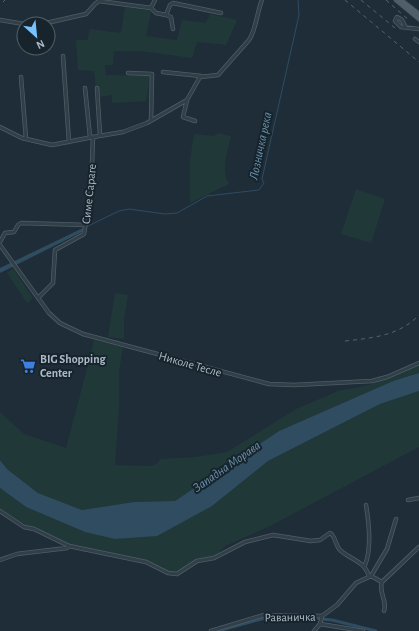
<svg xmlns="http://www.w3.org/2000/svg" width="419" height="631" font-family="'Alegreya Sans',sans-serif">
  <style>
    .green { fill: #203938 }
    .water { fill: #2f4c61 }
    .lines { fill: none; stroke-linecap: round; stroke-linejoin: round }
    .stream { stroke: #2f4c61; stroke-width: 1 }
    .canal { stroke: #2f4c61; stroke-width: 3 }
    .minor-casing { stroke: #4f5d67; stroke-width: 4.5 }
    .major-casing { stroke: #3b4852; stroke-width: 5.5 }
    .minor { stroke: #313f48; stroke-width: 3 }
    .major { stroke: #4f5e69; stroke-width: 4 }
    .rail { stroke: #536470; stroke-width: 1; stroke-dasharray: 4 4; stroke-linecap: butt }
    .labels { text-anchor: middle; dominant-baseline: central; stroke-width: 4; stroke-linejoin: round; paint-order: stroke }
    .street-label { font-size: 12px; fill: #abbac6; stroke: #17242c }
    .poi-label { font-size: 12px; font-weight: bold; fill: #abbac6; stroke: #17242c; text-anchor: start }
    .water-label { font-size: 13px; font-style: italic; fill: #6991ac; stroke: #17242c }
  </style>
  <rect width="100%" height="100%" fill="#1e2d38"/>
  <!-- green -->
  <path class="green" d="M125 7 151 11 146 36 177 40 182 20 206 23 210 14 237 20 226 45 197 42 192 58 141 51H114L113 65H105L106 75 150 76 146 101 112 103V95L97 97 94 71 78 70 76 40H87L90 29 121 33Z
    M218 133 231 136C228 152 220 170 229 184L190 203V160L194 134 214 136Z
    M356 189 385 199 371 243 341 234Z
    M13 268 33 298 27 303 7 273Z
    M115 293 128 295 124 319V339L108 337Z
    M94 340 123 347 119 371V406L115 465 152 466 158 463 160 459 196 457 227 452 296 409 338 391 369 385 419 364V373L393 381 279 431 175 501 134 502 82 510 38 493 7 469 0 460V412L24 434 66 448 92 350Z
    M419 391V447L272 525 225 546 214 558 197 561 177 574 168 573 146 562 69 546 34 529 24 527 0 511V488L26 507 85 532 212 506 268 461 380 404Z"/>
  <!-- water -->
  <path class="water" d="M83 228 82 232 0 273V268Z
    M419 373V391L380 404 268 461 212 506 157 536 115 539 85 532 26 507 0 488V460L7 469 38 493 82 510 134 502 175 501 279 431 393 381Z"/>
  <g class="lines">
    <!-- stream -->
    <path class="stream" d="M88 226 119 211 129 209 165 214 177 213 207 196 259 190 264 183 262 179 299 15 298 0"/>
    <!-- canal -->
    <path class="canal" d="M302 617 332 620 376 631
      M218 631 261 619 280 617"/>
    <!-- minor casing -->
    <g class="minor-casing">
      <path id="minor" d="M151 8 156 13 166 15 170 5 173 3 221 13
        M166 15 171 17 173 29
        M0 20 24 24H42L86 14 95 4 99 1 151 8 155 0
        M406 28 402 20 397 17 395 21 401 27 419 29
        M415 39 419 42
        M63 56 69 142
        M163 72 201 76
        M128 73 152 74 151 121
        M21 77 26 139
        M85 88 90 137
        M97 88 100 135
        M187 100 183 117 195 121
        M0 127 22 138 52 145 93 137
        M0 242 5 233 14 232 18 225 21 223 86 225
        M0 245 49 313 60 323 83 334 269 384 294 385 372 381 387 377 419 363
        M38 298 53 283 55 250 84 234 91 190 93 137 123 132 147 123 187 100 200 77 218 75 249 40C256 30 257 12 262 0
        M408 500 419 498
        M0 511 24 527 34 529 69 546 146 562 168 573 177 574 197 561 214 558 245 542 273 535 311 541 320 540 330 533C336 536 335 546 341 551 352 560 366 562 369 577
        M0 560 17 554 67 548 69 546
        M365 565C372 548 369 523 366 505
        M371 576 387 549 396 519
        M382 582C378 593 388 601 384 611
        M320 624 363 631
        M211 631 264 615 322 616
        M314 631 320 624 322 616 337 605 356 583 371 576 382 582 419 547"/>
    </g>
    <!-- major casing -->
    <g class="major-casing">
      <path id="major" d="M396 0 419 19
        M401 0 419 14"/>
    </g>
    <!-- minor -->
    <use href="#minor" class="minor"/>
    <!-- major -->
    <use href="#major" class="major"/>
    <!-- rail -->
    <path class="rail" d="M345 0 419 62
      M361 0 395 28
      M386 0 410 21
      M3 2 5 0
      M345 341C372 338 399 336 419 315"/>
  </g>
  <!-- icons -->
  <defs>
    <g id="supermarket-bare" transform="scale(1.2)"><path d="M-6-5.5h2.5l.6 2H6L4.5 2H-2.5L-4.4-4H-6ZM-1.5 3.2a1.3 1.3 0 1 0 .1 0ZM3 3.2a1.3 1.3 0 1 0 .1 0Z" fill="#3f7fe0" stroke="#17242c" stroke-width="2.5" paint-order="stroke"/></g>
  </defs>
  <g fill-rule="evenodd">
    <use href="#supermarket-bare" x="28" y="366"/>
  </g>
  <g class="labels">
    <!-- street labels -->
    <g class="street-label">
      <text transform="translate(89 194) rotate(-84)">Симе Сараге</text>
      <text transform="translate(190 364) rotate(16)">Николе Тесле</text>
      <text transform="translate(290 617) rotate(-1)">Раваничка</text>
    </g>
    <!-- poi labels -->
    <g class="poi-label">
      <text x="40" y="359">BIG Shopping<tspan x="40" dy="14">Center</tspan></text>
    </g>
    <!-- water labels -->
    <g class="water-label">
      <text transform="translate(261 146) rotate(-78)">Лозничка река</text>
      <text transform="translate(227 467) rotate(-35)">Западна Морава</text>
    </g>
  </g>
  <!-- north arrow -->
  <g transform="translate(36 36) rotate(153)"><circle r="19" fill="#17242c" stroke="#52606a"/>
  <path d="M0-3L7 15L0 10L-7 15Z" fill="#77c2ff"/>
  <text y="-6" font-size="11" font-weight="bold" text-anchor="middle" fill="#abbac6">N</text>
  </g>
</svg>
